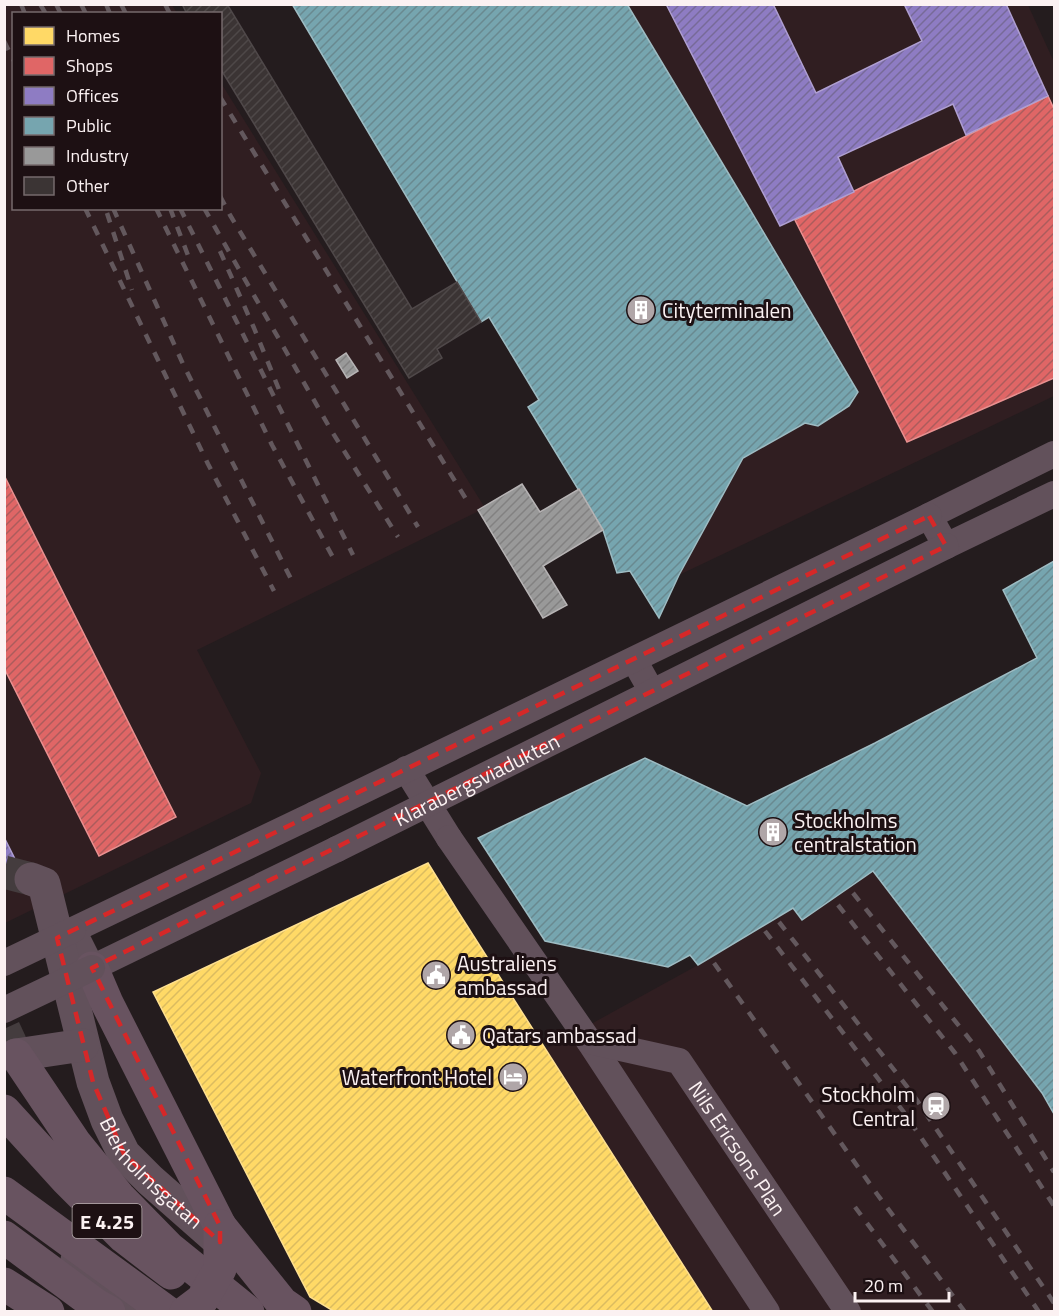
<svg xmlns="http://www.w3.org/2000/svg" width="1059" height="1316" font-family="'Titillium Web',sans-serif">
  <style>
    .built { fill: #301e21 }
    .homes { fill: url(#homes-hatch); stroke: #fee090; stroke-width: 1.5 }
    .shops { fill: url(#shops-hatch); stroke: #e89090; stroke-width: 1.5 }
    .offices { fill: url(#offices-hatch); stroke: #af9fd1; stroke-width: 1.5 }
    .public { fill: url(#public-hatch); stroke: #9ebcc3; stroke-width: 1.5 }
    .industry { fill: url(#industry-hatch); stroke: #b6b3b4; stroke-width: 1.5 }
    .building { fill: url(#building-hatch); stroke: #4f4849; stroke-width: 1.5 }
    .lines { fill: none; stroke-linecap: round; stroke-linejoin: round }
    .tertiary-tunnel { stroke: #443c3e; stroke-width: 33; stroke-dasharray: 33 16; stroke-linecap: butt }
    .trunk-tunnel { stroke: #443c3e; stroke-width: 33; stroke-dasharray: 33 16; stroke-linecap: butt }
    .minor { stroke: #62515b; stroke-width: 26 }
    .tertiary { stroke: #62515b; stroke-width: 33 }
    .trunk { stroke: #685360; stroke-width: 33 }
    .rail { stroke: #63585d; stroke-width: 4.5; stroke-dasharray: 10 10; stroke-linecap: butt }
    .minor-bridge { stroke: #62515b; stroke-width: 26 }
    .trunk-bridge { stroke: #685360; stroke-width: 33 }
    .marked { fill: none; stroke: #d62828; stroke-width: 4.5; stroke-dasharray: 12 8; stroke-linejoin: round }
    .labels { text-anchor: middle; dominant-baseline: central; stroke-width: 6; stroke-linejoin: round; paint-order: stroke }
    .shield { fill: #1d1013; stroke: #b8aeaf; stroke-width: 1.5 }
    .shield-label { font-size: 20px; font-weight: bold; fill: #fbf1f2 }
    .poi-label { font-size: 21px; fill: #fbf1f2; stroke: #1d1013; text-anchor: start }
    .street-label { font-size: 21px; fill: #fbf1f2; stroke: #1d1013 }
  </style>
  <defs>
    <pattern id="homes-hatch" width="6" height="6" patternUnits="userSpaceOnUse" patternTransform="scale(1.5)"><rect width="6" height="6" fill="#ffd966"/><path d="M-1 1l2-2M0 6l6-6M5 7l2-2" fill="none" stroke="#dbbc60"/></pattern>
    <pattern id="shops-hatch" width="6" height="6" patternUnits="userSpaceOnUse" patternTransform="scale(1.5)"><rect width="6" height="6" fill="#e06666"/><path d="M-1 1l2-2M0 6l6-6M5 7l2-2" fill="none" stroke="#ac5c5c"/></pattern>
    <pattern id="offices-hatch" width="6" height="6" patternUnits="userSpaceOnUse" patternTransform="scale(1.5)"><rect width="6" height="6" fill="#8e7cc3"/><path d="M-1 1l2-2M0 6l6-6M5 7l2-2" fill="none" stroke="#776a98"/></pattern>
    <pattern id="public-hatch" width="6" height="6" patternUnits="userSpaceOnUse" patternTransform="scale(1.5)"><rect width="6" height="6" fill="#76a5af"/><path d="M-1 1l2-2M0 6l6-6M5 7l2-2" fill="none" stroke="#698990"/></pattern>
    <pattern id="industry-hatch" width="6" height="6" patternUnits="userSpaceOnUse" patternTransform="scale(1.5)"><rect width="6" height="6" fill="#999"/><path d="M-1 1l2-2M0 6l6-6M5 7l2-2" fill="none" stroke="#828181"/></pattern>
    <pattern id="building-hatch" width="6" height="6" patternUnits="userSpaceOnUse" patternTransform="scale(1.5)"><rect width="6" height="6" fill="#3b3434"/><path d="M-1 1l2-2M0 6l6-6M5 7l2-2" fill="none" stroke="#4e4848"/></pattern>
  </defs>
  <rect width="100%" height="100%" fill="#241c1e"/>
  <!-- built -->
  <path class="built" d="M5 5H172L177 13 14 14V208H220L221 83 485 508 197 650 261 773 251 803 5 923Z
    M627 5H1028L1054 62V396L679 575 743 458 805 423 819 425 849 406 858 392Z
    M873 871 1042 1093 1054 1114V1311H705L533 1056 698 965 793 908 825 904Z"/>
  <!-- homes -->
  <path class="homes" d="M428 863 457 910 713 1312H335L310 1297 153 992Z"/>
  <!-- shops -->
  <path class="shops" d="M1048 96 1054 109V378L907 442 795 220Z
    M4 475 176 817 99 856 4 668Z"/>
  <!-- offices -->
  <path class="offices" d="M666 4H773L816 93 922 41 904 4H1006L1048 96 966 135 953 104 838 157 854 192 780 226Z
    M603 418 646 491 625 503 582 430Z
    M4 837 24 877 4 887Z"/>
  <!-- public -->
  <path class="public" d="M292 4H627L745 201 858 392 849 406 818 426 805 423 743 458 679 575 659 618 630 571 617 573 603 530 528 407 539 400 489 317 481 322Z
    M1054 561V1114L1042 1093 873 871 802 920 793 908 698 965 690 955 668 967 545 941 478 838 645 758 747 806 875 743 1037 658 1003 590Z"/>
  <!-- industry -->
  <path class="industry" d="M346 353 358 371 347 378 336 360Z
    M522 484 540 512 579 489 603 530 543 566 567 605 543 618 478 510Z"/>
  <!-- building -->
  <path class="building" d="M182 4H227L412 309 457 282 481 322 437 349 442 358 409 378 220 68V14H187Z"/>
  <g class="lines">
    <!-- tertiary-tunnel -->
    <path class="tertiary-tunnel" d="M4 872 31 879"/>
    <!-- trunk-tunnel -->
    <path class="trunk-tunnel" d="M4 1029 16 1055"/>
    <!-- minor -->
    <path class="minor" d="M1054 454 929 516 946 546 1054 494
      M634 660 652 692
      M406 769 449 838
      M315 814 73 930 92 968 337 849
      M589 1041 767 1312"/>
    <!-- tertiary -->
    <g class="tertiary">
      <path id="s1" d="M31 879 44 884 93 1082 107 1120 124 1154 150 1180 234 1254"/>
      <path d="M16 1055 83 1045"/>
      <path d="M77 1260 132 1312"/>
    </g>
    <!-- trunk -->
    <path class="trunk" d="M92 968 107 1003 220 1226
      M16 1055 75 1143 119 1197 169 1248 248 1312
      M4 1111 67 1180 124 1237 171 1273
      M4 1193 167 1312
      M4 1237 96 1305 109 1312
      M4 1284 48 1312"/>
    <!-- rail -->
    <path class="rail" d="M21 4 25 14
      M40 4 46 14
      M56 4 61 14
      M81 4 86 14
      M106 4 110 14
      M121 4 126 14
      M165 4 170 14
      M4 41 14 61
      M220 97 469 504
      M220 196 230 215 418 527
      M85 208 208 464 274 591
      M113 208 183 364 293 583
      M156 208 272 445 336 563
      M170 208 189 258
      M180 208 353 555
      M204 208 331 430 398 537
      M107 213 132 290
      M220 251 254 328 280 392
      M853 893 979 1051 1054 1172
      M838 905 955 1053 1054 1206
      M779 922 912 1093 1054 1303
      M765 931 903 1111 1039 1312
      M714 963 877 1194 965 1312
      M855 1207 933 1312"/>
    <!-- minor-bridge -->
    <g class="minor-bridge">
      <path d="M315 814 929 516"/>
      <path id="s2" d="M449 838 589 1041 679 1061 848 1312"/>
      <path id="s3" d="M337 849 946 546"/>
      <path d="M4 963 73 930"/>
      <path d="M4 1010 92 968"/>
    </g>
    <!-- trunk-bridge -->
    <path class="trunk-bridge" d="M220 1226 282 1303 295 1312
      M186 1312 202 1300 220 1269V1226"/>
  </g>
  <!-- marked area -->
  <path class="marked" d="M929 516 946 546 92 968 220 1226V1242L124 1154 93 1082 57 938Z"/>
  <!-- icons -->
  <defs>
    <g id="building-disc" transform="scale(1.5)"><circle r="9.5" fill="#b0a6a8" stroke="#1d1013"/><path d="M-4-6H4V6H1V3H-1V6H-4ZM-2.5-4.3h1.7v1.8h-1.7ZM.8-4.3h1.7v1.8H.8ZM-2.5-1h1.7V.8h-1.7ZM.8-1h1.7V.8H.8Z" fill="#fff"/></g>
    <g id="civic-disc" transform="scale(1.5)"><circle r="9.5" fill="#b0a6a8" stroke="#1d1013"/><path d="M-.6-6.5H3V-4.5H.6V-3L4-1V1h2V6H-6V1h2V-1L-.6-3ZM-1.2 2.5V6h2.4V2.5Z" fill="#fff"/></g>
    <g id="hotel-disc" transform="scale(1.5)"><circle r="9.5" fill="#b0a6a8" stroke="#1d1013"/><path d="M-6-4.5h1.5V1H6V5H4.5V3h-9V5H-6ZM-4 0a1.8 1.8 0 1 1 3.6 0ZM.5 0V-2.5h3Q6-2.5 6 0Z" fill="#fff"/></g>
    <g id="station-disc" transform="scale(1.5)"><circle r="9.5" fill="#b0a6a8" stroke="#1d1013"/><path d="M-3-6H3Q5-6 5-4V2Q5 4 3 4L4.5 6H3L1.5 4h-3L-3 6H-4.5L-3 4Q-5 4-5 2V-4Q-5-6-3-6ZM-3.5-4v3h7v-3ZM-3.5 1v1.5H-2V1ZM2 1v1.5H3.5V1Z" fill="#fff"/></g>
  </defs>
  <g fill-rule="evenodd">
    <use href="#building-disc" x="641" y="310"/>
    <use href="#building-disc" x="773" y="832"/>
    <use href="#civic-disc" x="436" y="975"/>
    <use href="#civic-disc" x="461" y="1035"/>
    <use href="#hotel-disc" x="513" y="1077"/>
    <use href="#station-disc" x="936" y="1106"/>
  </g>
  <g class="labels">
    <!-- shield labels -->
    <rect class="shield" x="72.5" y="1204" width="69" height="34" rx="4.5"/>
    <g class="shield-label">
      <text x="107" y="1221">E 4.25</text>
    </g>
    <!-- poi labels -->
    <g class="poi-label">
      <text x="662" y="310">Cityterminalen</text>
      <text x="794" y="820">Stockholms<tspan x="794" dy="24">centralstation</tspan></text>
      <text x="457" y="963">Australiens<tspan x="457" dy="24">ambassad</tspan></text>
      <text x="482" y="1035">Qatars ambassad</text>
      <text x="492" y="1077" text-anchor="end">Waterfront Hotel</text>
      <text x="915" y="1094" text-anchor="end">Stockholm<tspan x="915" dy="24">Central</tspan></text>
    </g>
    <!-- street labels -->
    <g class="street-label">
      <text stroke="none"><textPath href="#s3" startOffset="156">Klarabergsviadukten</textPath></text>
      <text stroke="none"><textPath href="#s2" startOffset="444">Nils Ericsons Plan</textPath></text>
      <text stroke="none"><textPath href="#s1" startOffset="328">Blekholmsgatan</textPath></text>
    </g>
  </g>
  <!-- border -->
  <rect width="1059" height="1316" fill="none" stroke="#fbf1f2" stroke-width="12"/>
  <!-- legend -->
  <rect x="12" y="12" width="210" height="198" fill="#1d1013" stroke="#766a6c" stroke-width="1.5"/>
  <rect x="24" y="27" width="30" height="18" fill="#ffd966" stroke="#766a6c" stroke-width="1.5"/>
  <text x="66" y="42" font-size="18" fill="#fbf1f2">Homes</text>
  <rect x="24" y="57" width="30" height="18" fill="#e06666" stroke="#766a6c" stroke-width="1.5"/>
  <text x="66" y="72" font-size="18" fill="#fbf1f2">Shops</text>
  <rect x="24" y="87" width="30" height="18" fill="#8e7cc3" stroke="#766a6c" stroke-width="1.5"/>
  <text x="66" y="102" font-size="18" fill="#fbf1f2">Offices</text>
  <rect x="24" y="117" width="30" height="18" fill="#76a5af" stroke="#766a6c" stroke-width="1.5"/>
  <text x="66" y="132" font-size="18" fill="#fbf1f2">Public</text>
  <rect x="24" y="147" width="30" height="18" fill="#999999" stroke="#766a6c" stroke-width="1.5"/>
  <text x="66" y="162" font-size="18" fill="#fbf1f2">Industry</text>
  <rect x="24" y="177" width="30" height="18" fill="#3b3434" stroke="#766a6c" stroke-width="1.5"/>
  <text x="66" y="192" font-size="18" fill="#fbf1f2">Other</text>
  <!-- scale -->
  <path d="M855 1292v9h94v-9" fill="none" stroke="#fbf1f2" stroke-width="3"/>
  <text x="864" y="1292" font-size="18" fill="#fbf1f2" stroke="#1d1013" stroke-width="4.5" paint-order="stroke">20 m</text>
</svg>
